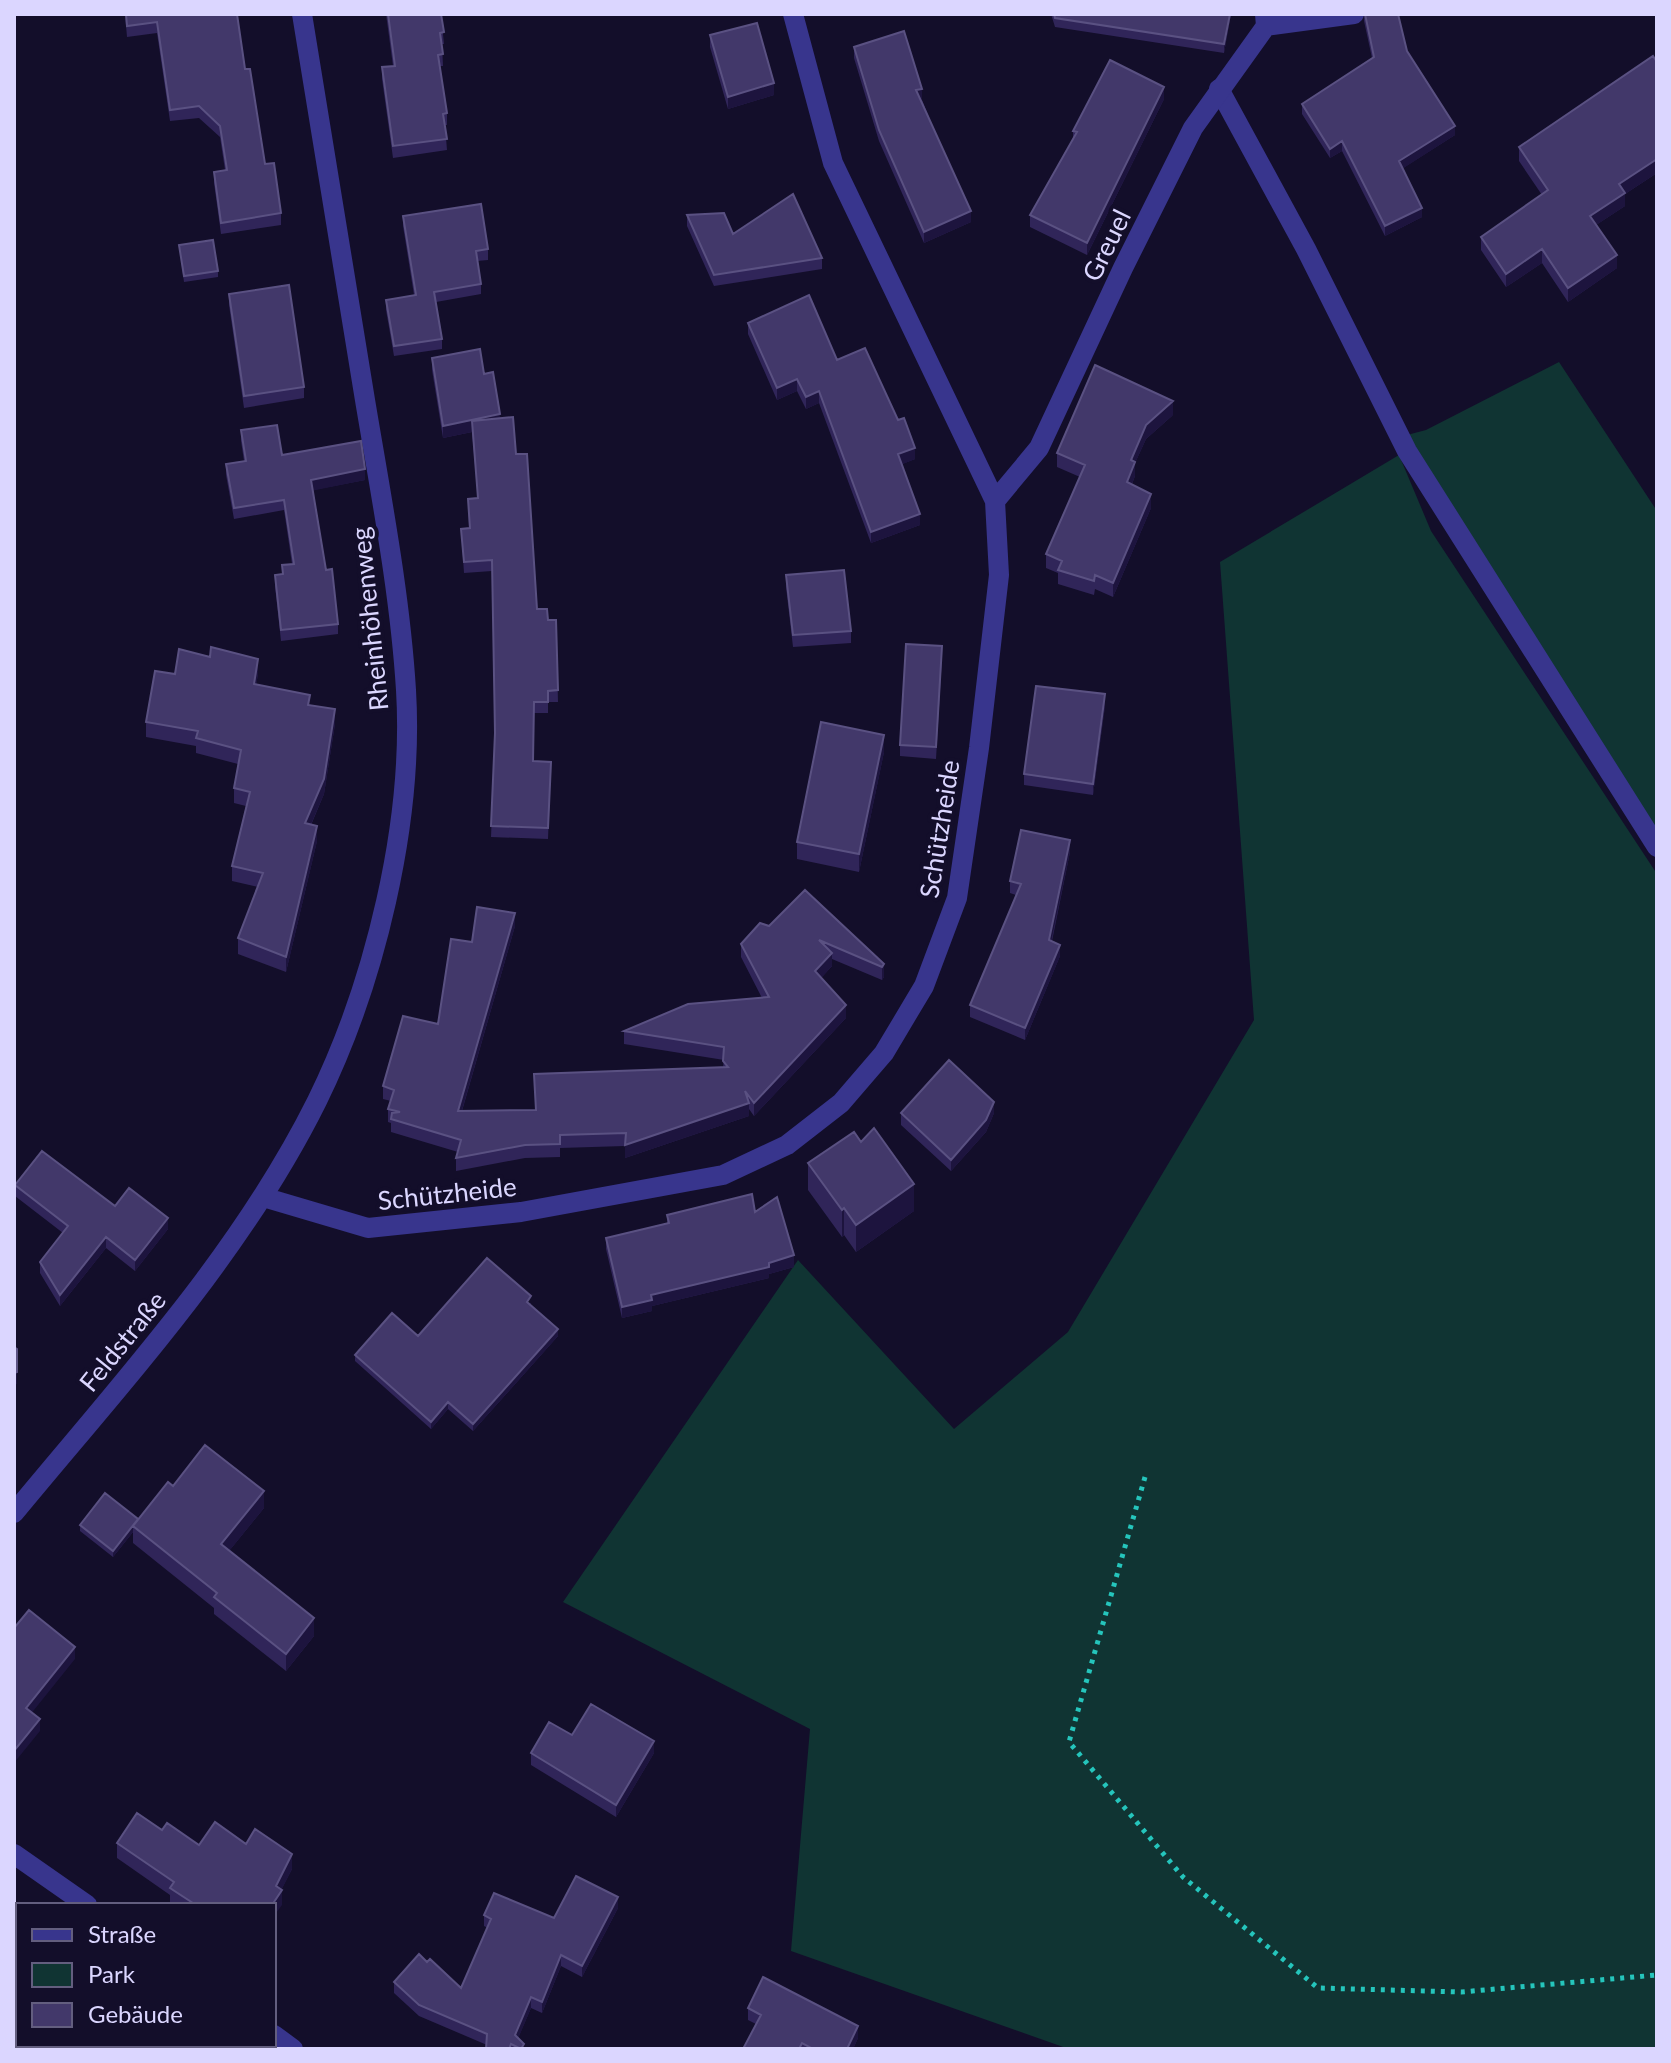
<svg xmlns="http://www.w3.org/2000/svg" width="1671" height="2063" font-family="Lato,sans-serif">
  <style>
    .green { fill: #103433 }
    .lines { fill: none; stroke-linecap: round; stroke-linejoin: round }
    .path { stroke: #25c5bc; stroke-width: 5; stroke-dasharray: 4 6; stroke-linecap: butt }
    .lane { stroke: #38358d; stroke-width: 20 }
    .street { stroke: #38358d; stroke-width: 20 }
    .wall { fill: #302559 }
    .shaded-wall { fill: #1d143e }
    .building { fill: #42386a; stroke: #5a5182; stroke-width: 2 }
    .labels { text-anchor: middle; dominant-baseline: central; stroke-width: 8; stroke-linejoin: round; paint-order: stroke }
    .street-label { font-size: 26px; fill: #dbd6ff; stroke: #130e2a }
  </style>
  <rect width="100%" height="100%" fill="#130e2a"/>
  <!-- green -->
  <path class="green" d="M1559 362 1657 511V831L1407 435 1426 430Z
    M1399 455 1431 531 1657 874V2049H1069L791 1951 810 1729 563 1602 798 1260 954 1429 1068 1332 1254 1020 1220 562Z"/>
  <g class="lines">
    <!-- path -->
    <path class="path" d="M1145 1477 1069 1742 1183 1877 1318 1988 1461 1992 1657 1975"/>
    <!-- lane -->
    <path class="lane" d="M1219 89 1306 249 1407 451 1657 847"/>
    <!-- street -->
    <path class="street" d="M1266 26 1354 14
      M995 501 1039 448 1123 268 1193 128 1266 26 1265 14
      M263 1197 368 1228 521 1212 723 1175 787 1145 841 1103 884 1053 924 986 957 898 979 748 999 575 995 501 833 163 793 14
      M14 1513C122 1382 241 1254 317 1101 375 983 414 822 406 690 400 593 381 496 365 400 344 271 323 143 302 14
      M14 1854 87 1905
      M274 2035 293 2049"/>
  </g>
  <!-- wall -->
  <path class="wall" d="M125 14H237L245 69 265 164 281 213V225L221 234 214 183V172L225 170 220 137 199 118 170 121 157 33 127 37Z
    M386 14H441L444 44H442L443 66H440L447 113V125H445L447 150 393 158 382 79V67L393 66Z
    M1051 14H1231L1224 53 1055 27Z
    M1364 14 1407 51 1455 135 1403 168 1422 217 1385 236 1342 151 1330 158 1302 114V104L1372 58 1364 21Z
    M710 35 774 95 728 109 710 47Z
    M854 47 922 100 971 222 924 243 879 141 854 58Z
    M1657 62V173L1625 194V206L1596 225 1617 268 1568 302 1542 263 1506 287 1481 250V237L1542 195 1519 161V147Z
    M1164 99 1087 255 1030 227V215L1073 139V131Z
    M687 215 733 234 822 258V269L714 286 687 226Z
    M403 216 488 249V260L477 261 481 284V294L436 302 442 339V349L394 356 386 310V300L414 295 403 226Z
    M179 245 218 271V277L184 282Z
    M229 294 304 387V398L244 408 229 305Z
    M748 323 837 360 915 459 902 464 920 525 871 543 819 403 806 409 797 391 777 400 748 334Z
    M432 358 484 374 500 418 516 454 537 609 548 620H556L558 702H548V713H534L533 761 551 762 548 839 491 837 495 736 492 571 464 573 461 529H469L468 499 478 498 472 432 443 438 432 370Z
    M1173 415 1146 439 1135 463V476L1132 484 1151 508 1113 597 1095 589 1094 595 1058 584V573L1046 568V554L1080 477 1057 467V453Z
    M241 430 282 455 365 480 313 490 326 570 338 624V634L281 641 275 586V575L282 574V565L292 564 284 510 234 519 226 475V464L244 461 241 441Z
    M786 575 851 631V643L793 647 786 587Z
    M942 657 936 759 900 756V745Z
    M175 674H258L256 685 310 705 335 724 324 794 311 825 317 841 286 972 238 954V938L258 887 232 881V866L246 806 234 803V788L238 764 196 753V746L146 737V722Z
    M1105 706 1093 795 1024 785V774Z
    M884 752 859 872 797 859V842Z
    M1070 852 1052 941 1060 956 1025 1040 970 1017V1005L1016 895 1010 893V881Z
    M805 890 884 964V977L882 980 832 959V966L821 978 846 1018 754 1116 749 1109V1116L625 1158V1146L560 1148V1157L525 1158 456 1171V1158L458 1152 391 1132V1123L388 1122V1109L391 1101 383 1099V1086L438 1024 472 942 515 926 462 1111 535 1110 723 1067 724 1060 624 1044V1031L762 998 741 957V944L769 926Z
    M901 1113H994L986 1132 951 1171 901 1125Z
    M861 1142 914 1211 856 1252 844 1235 842 1237 808 1190V1163Z
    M15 1185 115 1206 168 1229 135 1271 106 1248 60 1306 40 1273V1262L63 1233 15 1196Z
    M755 1212 794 1267 769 1274V1278L652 1306V1311L622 1318 606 1249V1238L667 1223V1215Z
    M531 1303 530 1305 558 1336 473 1431 448 1409 431 1429 355 1361V1355Z
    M173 1486 264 1508 229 1551 314 1636 286 1671 214 1614V1608L133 1543V1532L113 1557 80 1531V1525L138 1519Z
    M572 1735 654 1753 616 1817 531 1765V1753Z
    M162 1830 199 1845 246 1844 292 1869 281 1890 282 1905H175L170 1902V1895L117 1858V1843Z
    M618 1908 582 1977 561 1966 542 2013 531 2008 518 2038 524 2049H486L487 2045 419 2016 394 1993V1982L461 1988 488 1928 484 1926V1915L554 1918Z
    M748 2008 858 2038 853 2049H743L756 2024 748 2020Z"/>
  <!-- shaded-wall -->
  <path class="shaded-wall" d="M1230 14H1231L1224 53V44Z
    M774 83V95L728 109V97Z
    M1164 87V99L1087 255V243Z
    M922 89V100L916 101V90Z
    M1455 126V135L1399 171V161Z
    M1342 141V151L1330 158V149Z
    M1657 159V173L1625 194V206L1590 229V216L1619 184Z
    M1422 208V217L1385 236V226Z
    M971 211V222L924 243V232Z
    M1542 249V263L1506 287V274Z
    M1617 255V268L1568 302V288Z
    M797 379V391L777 400V388Z
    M819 391V403L806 409V397Z
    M1173 401V415L1146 439 1135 463V476L1127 496V482L1131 460 1146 425Z
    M500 414V426L472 421V432L443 438V426Z
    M915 448V459L898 466V454Z
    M365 469V480L311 491V480Z
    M1151 494V508L1113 597V583Z
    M920 514V525L871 543V532Z
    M258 659V674L254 699V684Z
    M1105 694V706L1093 795V784Z
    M335 709V724L324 794 305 838V823Z
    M884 735V752L859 872V854Z
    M317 826V841L286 972V957Z
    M1070 840V852L1049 952V940Z
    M515 913V926L458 1124V1111Z
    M1060 945V956L1025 1040V1028Z
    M832 953V966L815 985V971Z
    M884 964V977L882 980V967Z
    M846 1005V1018L754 1116V1103Z
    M994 1102V1113L986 1132 951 1171V1160Z
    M749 1103V1116L625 1158V1145Z
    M914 1184V1211L856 1252V1225Z
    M844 1208V1235L842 1237V1210Z
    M168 1218V1229L135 1271V1260Z
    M106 1237V1248L60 1306V1295Z
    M794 1255V1267L769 1274V1263Z
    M769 1267V1278L652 1306V1311L622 1318V1307L651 1295Z
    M558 1329V1336L473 1431V1424Z
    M17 1372V1384L14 1385V1373Z
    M448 1402V1409L431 1429V1422Z
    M264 1491V1508L221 1561V1544Z
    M133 1526V1532L113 1557V1551Z
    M314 1618V1636L286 1671V1654Z
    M75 1647V1659L26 1720V1708Z
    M40 1719V1731L14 1763V1751Z
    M654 1741V1753L616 1817V1805Z
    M292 1854V1869L279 1895 282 1890V1905L274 1916V1905H272L276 1886Z
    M618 1897V1908L582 1977V1966Z
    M561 1955V1966L542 2013V2002Z
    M531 1997V2008L515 2046V2035Z
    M18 2002V2013L14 2018V2007Z
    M858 2026V2038L853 2049H847Z
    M179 2045H186L184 2049H176Z"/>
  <!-- building -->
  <path class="building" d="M126 14H237L245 69H250L265 164 274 163 281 213 221 223 214 172 227 170 220 126 199 106 170 110 157 22 127 26Z
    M388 14H441L444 32 440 33 443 54 438 55 447 113 443 114 447 139 393 146 382 67 395 66Z
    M1054 14H1230L1224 44 1055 18Z
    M1365 14H1398L1407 51 1455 126 1399 161 1422 208 1385 226 1342 141 1330 149 1302 104 1374 57Z
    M757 23 774 83 728 97 710 35Z
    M904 31 922 89 916 90 971 211 924 232 879 130 854 47Z
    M1653 56 1657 62V159L1619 184 1625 193 1590 216 1617 255 1568 288 1542 249 1506 274 1481 237 1548 190 1519 147Z
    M1110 60 1164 87 1087 243 1030 215 1077 132 1073 131Z
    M793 194 822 258 714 275 687 215 724 213 733 234Z
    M481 204 488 249 476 251 481 284 434 292 442 339 394 346 386 300 416 295 403 216Z
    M213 240 218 271 184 276 179 245Z
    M289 285 304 387 244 396 229 294Z
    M809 295 837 360 865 348 898 420 904 418 915 448 898 454 920 514 871 532 819 391 806 397 797 379 777 388 748 323Z
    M480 349 484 374 493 372 500 414 443 426 432 358Z
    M1095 365 1173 401 1146 425 1131 460 1135 462 1127 482 1151 494 1113 583 1095 575 1094 581 1058 570 1062 561 1046 554 1085 465 1057 453Z
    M513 417 516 454H527L537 609H547L548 620H556L558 690 548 691V702H534L533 761 551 762 548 828 491 826 495 733 492 560 464 562 461 529 470 528 468 499 478 498 472 421Z
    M277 425 282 455 361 441 365 469 311 480 326 570 332 569 338 624 281 630 275 575 283 574 282 565 294 564 284 500 234 508 226 464 246 461 241 430Z
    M844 570 851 631 793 635 786 575Z
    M906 644 942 646 936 747 900 745Z
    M211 647 258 659 254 684 310 695 308 705 335 709 324 779 305 823 317 826 286 957 238 938 263 873 232 866 250 792 234 788 241 750 196 738 198 731 146 722 155 671 175 674 179 649 210 657Z
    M1036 686 1105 694 1093 784 1024 774Z
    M821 722 884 735 859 854 797 842Z
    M1021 830 1070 840 1049 940 1060 945 1025 1028 970 1005 1021 884 1010 881Z
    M805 890 884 964 882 967 819 940 832 953 815 971 846 1005 754 1103 745 1091 749 1103 625 1145 626 1133 560 1135V1144L525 1145 456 1158 461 1140 391 1119 392 1113 400 1112 388 1109 394 1090 383 1086 403 1016 438 1024 451 939 472 942 477 907 515 913 458 1111 536 1110 534 1074 728 1067 723 1061 724 1047 624 1031 688 1004 769 997 741 944 760 923 769 926Z
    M949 1060 994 1102 986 1120 951 1160 901 1113Z
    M874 1128 914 1184 856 1225 844 1208 842 1210 808 1163 854 1132 861 1142Z
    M42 1151 115 1206 129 1188 168 1218 135 1260 106 1237 60 1295 40 1262 68 1226 15 1185Z
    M752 1194 755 1212 777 1197 794 1255 769 1263V1267L651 1295 652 1300 622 1307 606 1238 669 1223 667 1215Z
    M487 1258 531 1296 527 1302 558 1329 473 1424 448 1402 431 1422 355 1355 392 1313 418 1336Z
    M14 1347 17 1349V1372L14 1373Z
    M205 1445 264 1491 221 1544 314 1618 286 1654 214 1597 217 1593 133 1526 168 1482 173 1486Z
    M105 1493 138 1519 113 1551 80 1525Z
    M29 1610 75 1647 26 1708 40 1719 14 1751V1628Z
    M591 1704 654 1741 616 1805 531 1753 549 1722 572 1735Z
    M137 1813 162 1830 167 1823 199 1845 215 1822 246 1844 255 1829 292 1854 276 1886 282 1890 272 1905H196L170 1888 174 1882 117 1843Z
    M576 1876 618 1897 582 1966 561 1955 542 2002 531 1997 515 2035 524 2044 521 2049 511 2044 509 2049H486L487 2034 419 2005 394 1982 419 1954 427 1962 430 1959 461 1988 491 1919 484 1915 494 1893 554 1918Z
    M14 1924 18 1927V2002L14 2007Z
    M763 1977 858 2026 847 2049H813L802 2043 799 2049H743L761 2015 748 2008Z
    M91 2045H179L176 2049H88Z"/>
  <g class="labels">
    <!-- street labels -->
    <g class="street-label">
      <text transform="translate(1106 245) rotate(-64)">Greuel</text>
      <text transform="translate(369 619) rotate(-96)">Rheinhöhenweg</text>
      <text transform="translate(939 829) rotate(-81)">Schützheide</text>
      <text transform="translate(447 1193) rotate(-6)">Schützheide</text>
      <text transform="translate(122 1341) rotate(-51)">Feldstraße</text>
    </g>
  </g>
  <!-- border -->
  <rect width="1671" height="2063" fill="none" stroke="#dbd6ff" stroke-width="32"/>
  <!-- legend -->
  <rect x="16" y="1903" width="260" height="144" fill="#130e2a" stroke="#635e7f" stroke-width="2"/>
  <rect x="32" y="1929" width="40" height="12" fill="#38358d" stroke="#635e7f" stroke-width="2"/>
  <text x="88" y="1943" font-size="24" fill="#dbd6ff">Straße</text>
  <rect x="32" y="1963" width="40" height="24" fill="#103433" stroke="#635e7f" stroke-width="2"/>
  <text x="88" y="1983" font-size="24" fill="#dbd6ff">Park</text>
  <rect x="32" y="2003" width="40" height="24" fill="#42386a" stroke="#635e7f" stroke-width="2"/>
  <text x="88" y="2023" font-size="24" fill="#dbd6ff">Gebäude</text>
</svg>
